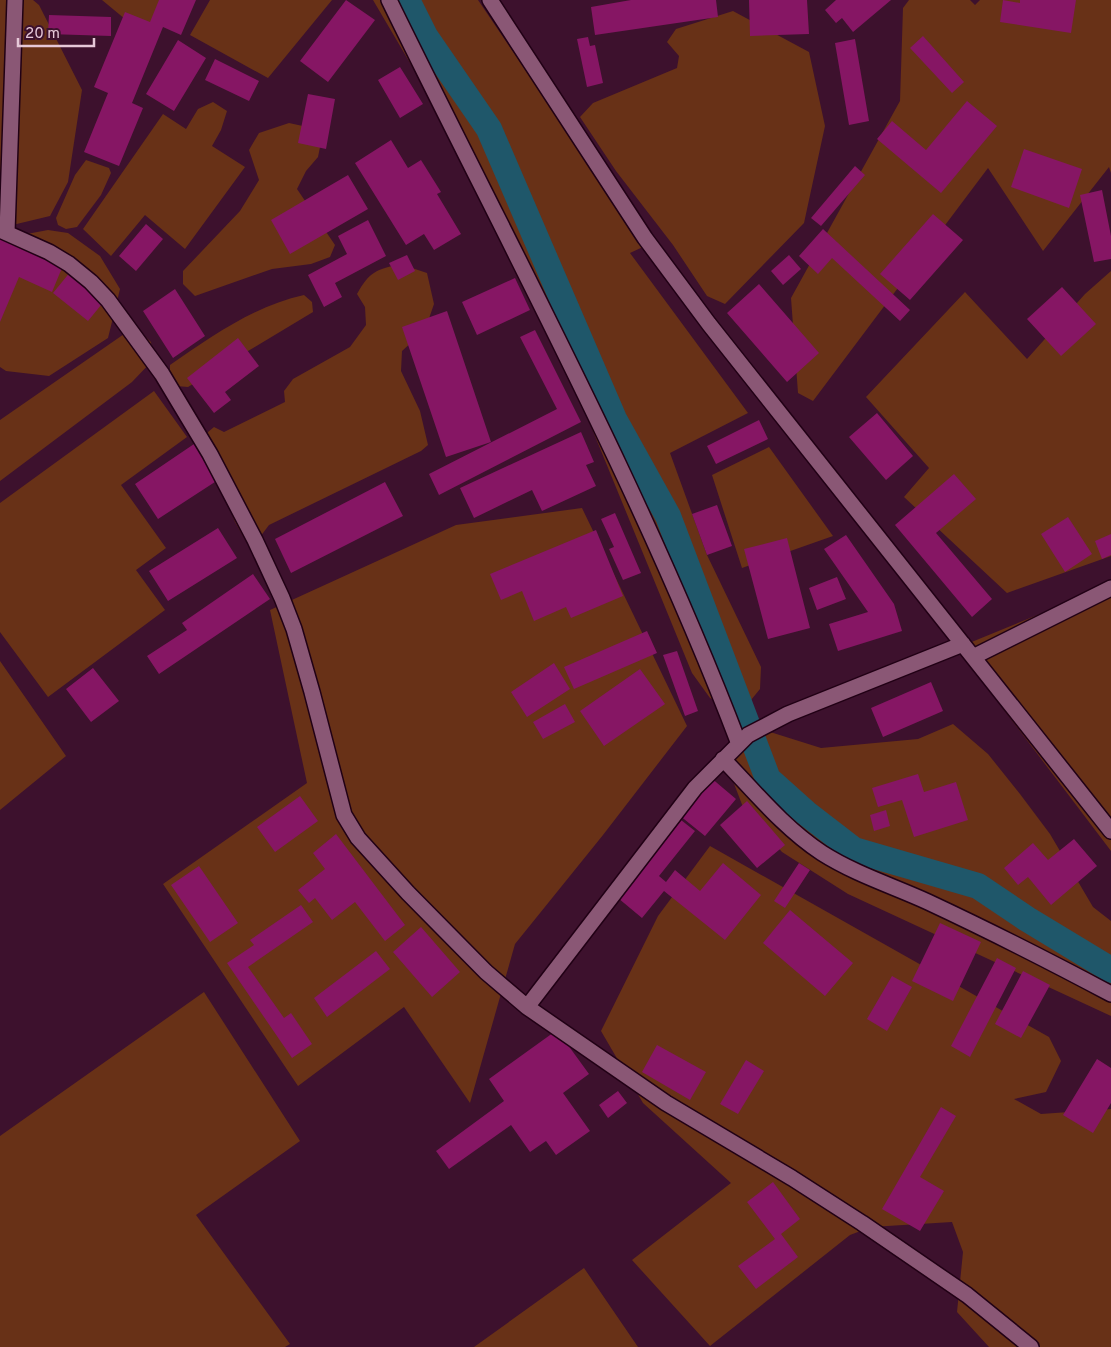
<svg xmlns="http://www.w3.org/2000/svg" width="1111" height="1347" font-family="Overpass,sans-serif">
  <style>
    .green { fill: #683117 }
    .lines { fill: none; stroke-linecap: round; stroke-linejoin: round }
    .canal { stroke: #1f576a; stroke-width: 26 }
    .building { fill: #861664 }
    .minor-casing { stroke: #210015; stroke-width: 18 }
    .minor { stroke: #8a5775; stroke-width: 15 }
  </style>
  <rect width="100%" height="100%" fill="#3d112d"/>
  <!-- green -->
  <path class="green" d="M0 0H33L39 5 82 90 68 182 50 216 0 228Z
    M102 0H174L145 28 131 24Z
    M210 0H332L268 78 190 35Z
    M373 0H478L645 246 630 253 748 413 670 453 707 555 761 667 760 689 751 700 744 706 728 709 710 698 692 673 552 331 453 136Z
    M909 0H970L975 5 980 0H1111V173L1109 167 1043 251 988 168 813 401 798 393 791 298 900 101 903 8Z
    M733 11 809 52 825 126 804 223 725 304 707 296 673 245 616 171 580 117 593 103 677 68 679 56 667 42 676 29Z
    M213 102 227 111 221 130 212 146 245 167 185 249 145 215 111 256 83 229 163 114 186 129 198 109Z
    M289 123 312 128 322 137 318 157 306 171 297 189 335 245 330 257 311 264 272 269 195 296 183 284V271L240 211 259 180 249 150 259 133Z
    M86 160 109 168 111 173 101 195 77 227 66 229 58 225 56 218 75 175Z
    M48 230 68 233 100 256 120 289 108 338 49 376 6 371 0 367V239Z
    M400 264 427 273 434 304 425 330 402 351 401 371 420 411 428 445 421 451 269 525 257 541 247 543 235 522 205 444 208 432 214 427 224 432 285 402 284 391 293 379 350 347 366 325 365 307 357 294C370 271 376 270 400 264Z
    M1111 271V556L1007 593 904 497 929 468 866 397 965 292 1027 359 1085 294Z
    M304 295 312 302 313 312 188 387 176 386 170 382V365C212 336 254 306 304 295Z
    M138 330 151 342 153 360 132 382 0 481V420L127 332Z
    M154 391 187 437 121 485 166 548 136 570 165 610 48 697 0 632V503Z
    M769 447 833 536 742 568 712 475Z
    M582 508 687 726 603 835 515 944 470 1103 404 1007 298 1086 163 884 307 783 270 610 456 525Z
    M1111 585V851L957 648Z
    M0 661 66 756 0 810Z
    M953 724 988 754 1020 794 1050 834 1093 907 1111 921V1016L848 894 782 852 743 807 731 776 732 751 767 731 821 748 918 739Z
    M710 846 1049 1037 1061 1061 1046 1092 1014 1099 1041 1114 1111 1109V1347H989L957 1312 963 1252 952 1222 871 1227 850 1235 710 1346 632 1260 731 1183 643 1103 601 1031 658 916Z
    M204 992 300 1141 196 1215 290 1344 285 1347H0V1136Z
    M584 1268 638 1347H474Z"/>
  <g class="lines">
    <!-- canal -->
    <path class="canal" d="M407 0 425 36 489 129 614 419 668 516 768 779 806 813 854 850 978 886 1027 919 1111 970"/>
  </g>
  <!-- building -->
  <path class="building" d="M159 0H196L181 35 163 27 132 103 143 108 119 166 84 152 108 93 94 87 125 12 150 22Z
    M346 0 375 20 328 82 300 61Z
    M631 0H716L718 17 595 35 591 7Z
    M749 0H807L809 34 750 36Z
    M836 0H891L853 32 842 18 836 23 825 10Z
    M1003 0 1020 3V0H1076L1071 33 1000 22Z
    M49 15 111 17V36L48 34Z
    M923 36 964 82 952 93 910 48Z
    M588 37 590 46 595 45 603 83 587 87 577 39Z
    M855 39 869 121 849 125 835 43Z
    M178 40 206 58 174 111 146 94Z
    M215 59 259 81 249 101 205 80Z
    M400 67 423 104 400 118 378 80Z
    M308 94 335 99 326 149 298 143Z
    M967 101 997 126 941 193 877 139 892 121 926 150Z
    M391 140 408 168 421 160 441 192 437 194 461 234 434 250 424 234 406 245 355 163Z
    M1024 149 1082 169 1069 208 1011 187Z
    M855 166 865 175 821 226 811 218Z
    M348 175 368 209 290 254 271 220Z
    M1102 190 1111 236V259L1094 262 1080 195Z
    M933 214 963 240 910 300 880 274Z
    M368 220 386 256 335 283 342 297 324 307 308 275 347 254 338 236Z
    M146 224 163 239 136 271 119 256Z
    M823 229 910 310 900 321 832 258 818 274 799 256Z
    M0 236 64 263 52 292 19 277 0 322Z
    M407 255 415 271 398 280 389 263Z
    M789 255 801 269 783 285 771 271Z
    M71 271 106 299 88 321 53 293Z
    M515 278 530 310 477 335 462 302Z
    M759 284 819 353 787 382 727 313Z
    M1062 287 1096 324 1061 356 1027 319Z
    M175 289 205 336 173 358 143 311Z
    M447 311 491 442 446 457 402 327Z
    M535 330 581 422 439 495 429 474 557 409 520 337Z
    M238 338 259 366 225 392 231 400 214 413 187 378Z
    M877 413 913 456 886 480 849 437Z
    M759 420 768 439 716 464 707 446Z
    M581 432 594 462 586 465 596 486 542 511 532 490 474 518 460 488Z
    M194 444 218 480 158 519 135 484Z
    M954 474 976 499 936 533 992 599 972 617 895 525Z
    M385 482 403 516 291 573 275 539Z
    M717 505 732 546 707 555 692 514Z
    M615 513 641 573 623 580 609 549 614 547 601 519Z
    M1068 517 1092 554 1065 572 1041 534Z
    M218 528 237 558 168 601 149 571Z
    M596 530 623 596 571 618 566 607 534 621 522 591 501 600 490 574Z
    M1111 534V555L1102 559 1095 541Z
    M846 535 894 604 902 631 838 651 829 624 868 612 824 549Z
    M787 538 810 628 768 639 744 549Z
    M253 574 270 599 159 674 147 656 187 630 182 623Z
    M837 577 846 599 817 610 809 588Z
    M647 631 657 653 574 689 564 667Z
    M677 651 698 711 685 716 663 655Z
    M554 663 570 689 527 717 511 692Z
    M93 668 119 701 91 722 66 689Z
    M640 669 665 704 604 746 580 711Z
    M931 682 943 711 883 737 871 708Z
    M565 704 575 722 543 739 533 722Z
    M918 774 924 792 956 782 968 820 914 837 902 800 878 807 872 788Z
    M710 777 736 799 705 836 679 815Z
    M300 796 318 821 275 852 257 827Z
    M747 801 785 845 757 868 720 825Z
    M886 810 890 826 874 831 870 815Z
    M681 820 695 831 659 876 666 882 675 870 700 891 723 863 761 895 725 940 664 891 642 918 618 898Z
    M336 834 405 925 385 941 355 902 332 920 315 898 309 903 298 890 325 869 313 853Z
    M1074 839 1097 866 1051 905 1028 877 1018 885 1004 868 1033 843 1048 860Z
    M799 863 810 870 785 908 774 901Z
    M199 866 238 923 210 942 171 885Z
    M301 905 313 922 248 967 284 1018 291 1013 312 1044 292 1058 227 963 254 945 250 940Z
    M790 910 853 963 825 996 763 943Z
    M940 923 981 942 953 1001 912 981Z
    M421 927 460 972 432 997 393 952Z
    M376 951 390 969 327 1017 314 998Z
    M997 958 1016 968 970 1057 951 1046Z
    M1023 971 1050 985 1021 1038 995 1024Z
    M892 976 912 987 887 1031 867 1019Z
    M557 1030 589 1074 563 1093 590 1131 556 1155 546 1141 530 1152 511 1125 449 1169 436 1151 504 1101 489 1079Z
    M657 1045 706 1072 690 1100 642 1072Z
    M1097 1059 1111 1068V1103L1093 1133 1063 1115Z
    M746 1060 764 1071 738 1114 720 1104Z
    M618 1091 627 1103 608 1118 599 1105Z
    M941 1107 956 1116 920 1177 944 1191 920 1231 882 1209Z
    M773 1182 800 1219 781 1234 798 1257 756 1289 738 1266 775 1239 747 1202Z"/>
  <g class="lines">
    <!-- minor casing -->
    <g class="minor-casing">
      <path id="minor" d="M389 0C509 246 641 487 739 744
        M490 0 645 238 709 324 1111 831
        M0 230 49 252 69 264 91 282 108 300 162 374 210 454 255 540 282 598 294 629 312 692 344 815 358 838 408 893 486 972 527 1007 666 1103 792 1178 862 1223 967 1295 1031 1347
        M7 232 15 0
        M973 657 1111 588
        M723 759C754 791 784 828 822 853 855 874 893 886 928 902 990 931 1051 962 1111 994
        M527 1007 695 788 748 735 788 714 963 644"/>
    </g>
    <!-- minor -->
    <use href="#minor" class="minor"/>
  </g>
  <!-- scale -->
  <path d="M18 38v8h76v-8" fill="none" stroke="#e6c8d8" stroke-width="2.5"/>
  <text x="25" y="38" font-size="15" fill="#e6c8d8" stroke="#3d112d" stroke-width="4" paint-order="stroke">20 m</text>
</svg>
